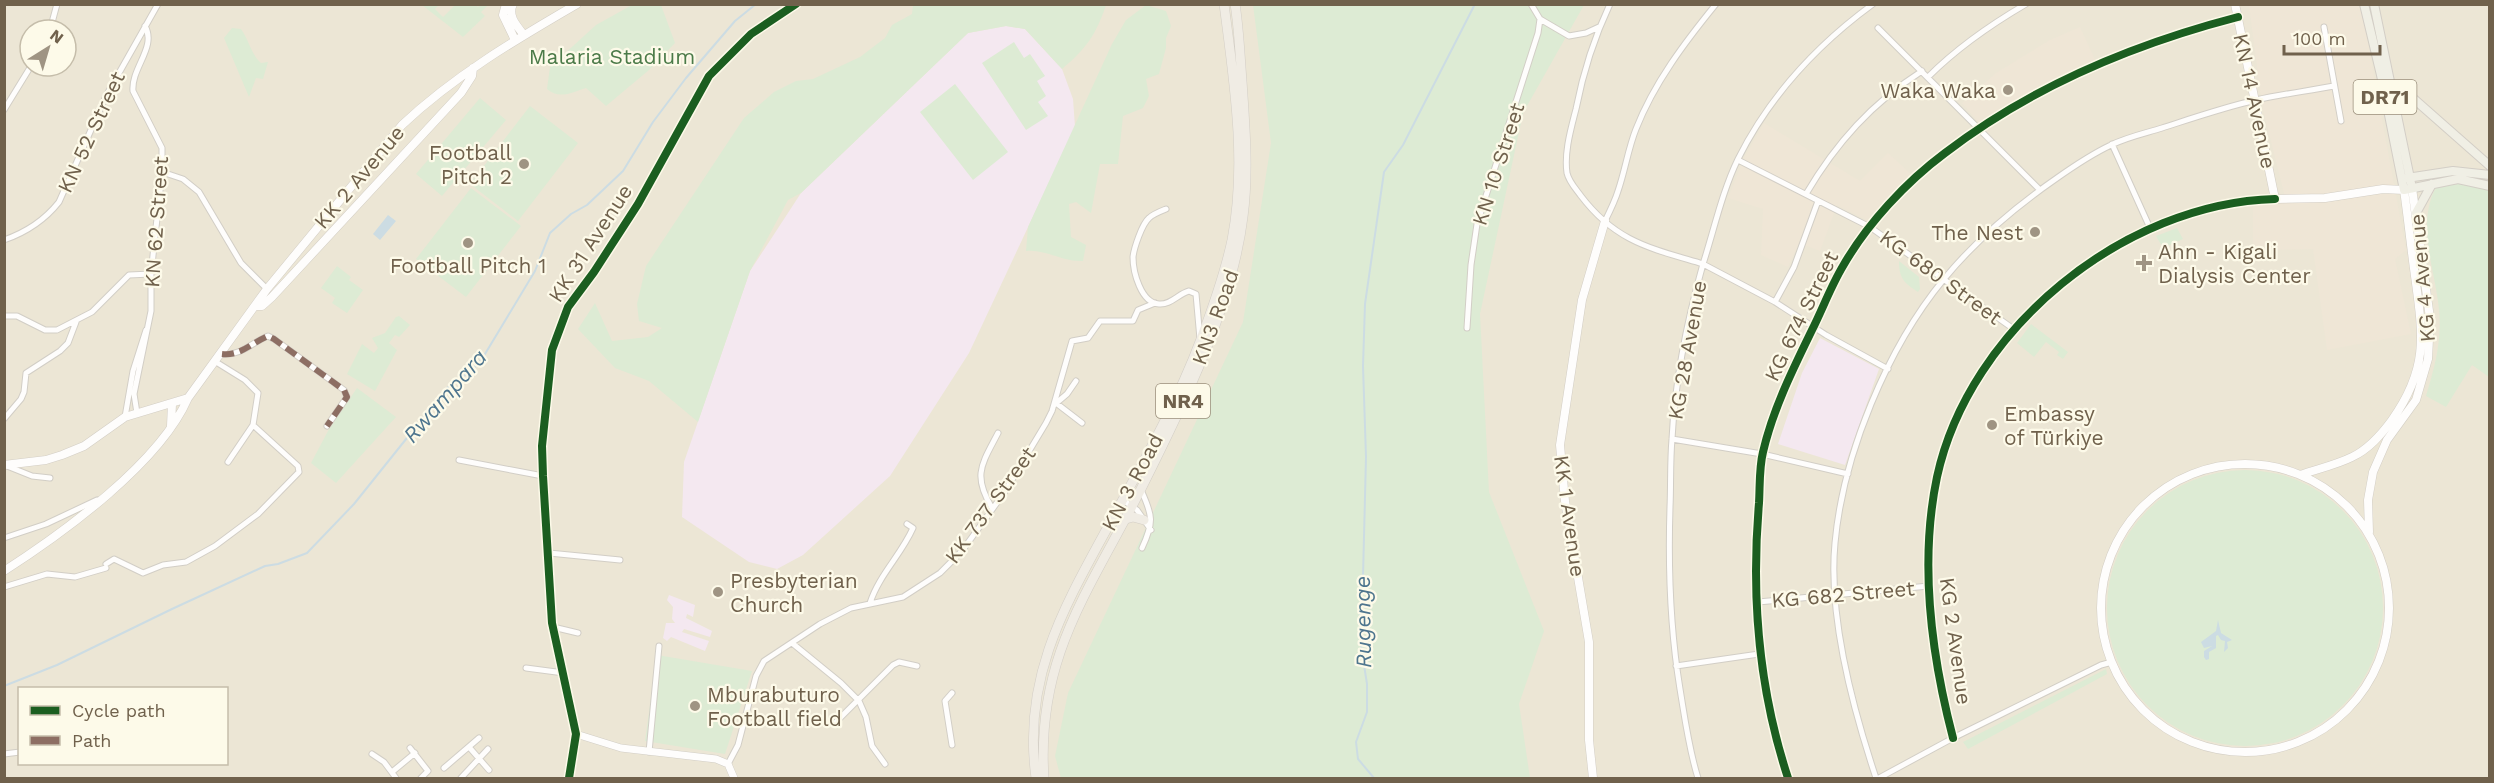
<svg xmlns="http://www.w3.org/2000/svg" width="2494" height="783" font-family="'Work Sans',sans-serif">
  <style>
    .residential { fill: #ece6d5; fill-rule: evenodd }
    .commercial { fill: #efe6d6 }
    .education { fill: #f4e8f0 }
    .green { fill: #ddebd4 }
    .water { fill: #ccdce3 }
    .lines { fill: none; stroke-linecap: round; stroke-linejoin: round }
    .stream { stroke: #ccdce3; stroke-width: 2 }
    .minor-casing { stroke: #d2cec6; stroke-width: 7 }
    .tertiary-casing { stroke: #d2cec6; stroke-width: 8 }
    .secondary-casing { stroke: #d3cec5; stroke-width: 9 }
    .primary-casing { stroke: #d3cec6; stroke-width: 10 }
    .trunk-casing { stroke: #d3cec6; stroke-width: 10 }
    .minor { stroke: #fefdfc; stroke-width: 5 }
    .tertiary { stroke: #fefdfc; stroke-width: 7 }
    .secondary { stroke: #fefdfc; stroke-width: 8 }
    .primary { stroke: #f0efe5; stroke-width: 8 }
    .trunk { stroke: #f0ece4; stroke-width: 9 }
    .quiet { stroke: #8d6e63; stroke-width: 6; stroke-dasharray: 12 6; stroke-linecap: butt }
    .cycleway-casing { stroke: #fdfae9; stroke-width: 11 }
    .cycleway { stroke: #1b5e20; stroke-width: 8 }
    .poi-dot { fill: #9f9483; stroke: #fdfae9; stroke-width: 2 }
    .labels { text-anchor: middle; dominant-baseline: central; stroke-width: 4.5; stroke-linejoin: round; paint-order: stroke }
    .shield { fill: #fdfae9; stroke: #9a8f7b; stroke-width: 1.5 }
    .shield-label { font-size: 20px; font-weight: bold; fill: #70614c }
    .park-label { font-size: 21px; fill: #4b7a48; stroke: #fdfae9 }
    .poi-label { font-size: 21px; fill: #70614c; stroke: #fdfae9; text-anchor: start }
    .street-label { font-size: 21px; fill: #70614c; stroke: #fdfae9 }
    .water-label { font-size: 22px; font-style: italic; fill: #4e758e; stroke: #fdfae9 }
  </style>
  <rect width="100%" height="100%" fill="#f5f2e8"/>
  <!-- residential -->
  <path class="residential" d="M5 5H2489V778H5ZM30 30H66V66H30ZM20 688H226V764H20Z"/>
  <!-- commercial -->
  <path class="commercial" d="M2249 5H2361L2406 250 2395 259 2411 334 2327 350 2313 249 2253 250V203L2286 201 2262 105Z
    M2080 27 2096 62 2032 92 1981 125 1962 103 1996 73 2050 40Z
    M1764 123 1860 181 1888 153 1913 176 1870 222 1837 205 1820 251 1799 243 1788 267 1761 255 1763 209 1728 198 1744 158Z"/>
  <!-- education -->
  <path class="education" d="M1006 26 1025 29 1062 69 1073 99 1075 127 969 353 890 476 803 555 777 569 749 562 682 517 684 462 750 271 801 193 968 33Z
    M1820 338 1879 369 1845 465 1778 444 1802 373Z
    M669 595 695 605 693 617 687 614 686 618 712 631 710 637 684 629 682 632 709 641 705 651 671 637 667 641 663 638 666 623H675L672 619 673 607 667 600Z"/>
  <!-- green -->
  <path class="green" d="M422 5H439L435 9 443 17 455 5H475L478 7 480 5H488L481 12 485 16 463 37Z
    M632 5H661L675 43 649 70 606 106 586 88C573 92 559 100 547 89L550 67 596 25Z
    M913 5H1106C1096 35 1086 49 1062 69L1025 29 1006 26 968 33 801 193 788 200 750 271 698 422 649 381 615 368 578 329 595 303 612 341 648 337 662 328 639 321 637 304 646 266 744 118 774 92 796 81 813 79 860 57 885 38 892 25 912 14Z
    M1146 5 1166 11 1171 26 1166 38V48L1159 74 1146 79 1149 96 1143 108 1123 116 1118 164H1100L1091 213 1076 202 1069 204 1071 237 1086 245 1083 261C1062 262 1046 249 1026 251L1028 227 1112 44 1126 20Z
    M1253 5H1584L1523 113 1480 314 1489 492 1544 631 1519 704 1530 778H1061L1055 756 1068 693 1243 322 1271 143Z
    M232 28 241 29C249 40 251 54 261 63L268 62 263 79 256 78 249 97 224 38Z
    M1014 42 1024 58 1030 54 1045 76 1037 81 1046 96 1038 102 1048 116 1026 130 982 63Z
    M955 84 1008 152 973 180 920 112Z
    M480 98 506 120 442 196 416 174Z
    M530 106 578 143 518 221 470 184Z
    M2466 183 2489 191V377L2472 365 2446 407 2426 396C2435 365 2442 342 2439 309 2435 269 2416 225 2436 187Z
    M471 188 521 226 466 297 416 259Z
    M2177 228 2183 239 2163 248 2156 236Z
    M1899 261 1919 277 1920 289 1918 292C1904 283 1899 278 1899 261Z
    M337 266 351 277 349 280 363 290 347 313 332 303 335 298 321 288Z
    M399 316 410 325 399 337 395 335 389 343 397 350 375 391 347 374 362 344 374 353 378 348 372 338 385 333 396 317Z
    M2031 324 2068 352 2063 359 2057 355 2059 352 2046 342 2034 357 2017 343Z
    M357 388 396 417 336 483 311 463 328 431Z
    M2107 608a138 138 0 1 1 276 0a138 138 0 1 1-276 0Z
    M657 655 752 671 725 754 645 741Z
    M2106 669 2107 674 1968 749 1963 742Z"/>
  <!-- water -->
  <path class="water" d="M388 215 396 221 380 240 373 234Z
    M2218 620 2221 633 2232 640 2227 642 2228 648 2224 652 2225 641 2221 640 2218 635 2216 636V648L2209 652V659L2206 660 2204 657V651L2212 646 2204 648 2201 642 2216 631Z"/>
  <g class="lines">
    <!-- stream -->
    <path class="stream" d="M4 686 57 665 172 609 265 566 278 564 307 553 354 504 447 388 472 370 482 359 535 271 550 233 571 214 587 205 623 171 653 122 686 78 735 21 756 4
      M1374 778 1358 759 1356 742 1367 712V684L1361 646 1360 612 1363 577 1366 457 1363 366 1365 304 1384 172 1403 145 1475 4"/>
    <!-- minor casing -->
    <g class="minor-casing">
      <path id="minor" d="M1610 4C1594 38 1583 73 1576 109 1571 129 1564 152 1567 173 1569 182 1576 189 1581 196 1616 242 1650 248 1703 264 1687 321 1675 379 1672 439 1670 462 1671 485 1670 507 1668 569 1670 628 1680 689 1685 719 1689 750 1698 778
        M1873 4C1817 45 1769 97 1738 159 1722 192 1714 230 1703 264L1775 302 1826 335 1888 369
        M1540 19 1569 36 1586 33 1599 27
        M2324 27 2341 121
        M1878 28 2040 190
        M50 30 57 4
        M1928 77C1957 48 1990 25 2026 4
        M4 110 31 66
        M2112 144 2150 228
        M1738 160 1870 227 2015 330
        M162 172 183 179 199 192 241 263 267 289
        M1806 194C1836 143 1872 103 1922 71
        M1166 209C1161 211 1153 214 1149 218 1142 224 1134 248 1133 257 1133 272 1141 303 1159 304 1171 305 1178 294 1189 291L1196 294 1200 339
        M1605 221C1610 211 1615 201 1618 191 1625 171 1628 149 1636 129 1654 83 1685 42 1716 4
        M4 240C27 232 44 221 59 202L106 96 158 4
        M1775 302 1794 267 1818 201
        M4 316H17L45 330H57L92 312 129 275 151 274
        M1467 328 1471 265 1477 224 1538 33 1540 19 1531 4
        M222 354C241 356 251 343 268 336L274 339 344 390 347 397 327 426
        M1056 403 1082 423
        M1054 405 1067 394 1076 381
        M137 413 134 394 151 311V274L162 172V148L133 91C131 68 157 47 145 26
        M125 417 133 371 146 330
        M4 419 21 399 24 392 26 373 60 351 68 343 76 322
        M1672 439 1762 454 1848 474
        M459 460 543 476
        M228 462 253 425
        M7 466 32 476 50 478
        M1141 490C1153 516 1154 522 1142 548
        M1123 500 1137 510 1151 530
        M992 508C972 475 982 464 998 433
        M4 538 46 524 97 500
        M549 553 620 560
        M106 564 114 559 143 573 163 565 186 562 215 546 258 514 299 472 298 466 253 425 258 393 245 380 216 362
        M4 587 47 574 75 577 106 568
        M1758 602 1929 586
        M870 603C879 575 901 555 913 528L907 524
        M553 627 578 633
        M792 643 841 683 859 701 866 717 872 746 885 764
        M1676 666 1759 654
        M526 668 564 673
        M952 693 945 701 952 745
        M836 722 893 665 899 662 917 666
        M1953 738C1931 654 1919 563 1937 477 1969 329 2124 203 2275 199
        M469 747 489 770
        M410 748 428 771 421 778
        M649 752 659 646
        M4 754 20 752
        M372 754 384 762 396 778
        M728 764 738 745 756 676 764 661 820 624 851 608 903 597 940 573 962 551 1004 493 1046 423 1052 411 1072 341 1088 338 1100 321H1133L1138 310 1155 303
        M444 768 479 738
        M392 772 415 753
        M461 778 488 749
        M569 778 576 734
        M1788 778C1759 690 1751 596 1759 503 1760 486 1759 468 1763 452 1773 409 1793 369 1812 330 1823 308 1831 286 1843 266 1867 224 1906 182 1945 153 2031 87 2134 44 2238 17
        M1876 778C1853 709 1828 617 1835 543 1843 455 1887 348 1944 279 1976 240 2015 207 2057 178 2074 166 2092 154 2111 145 2127 137 2146 133 2162 128 2193 118 2225 107 2256 100 2282 94 2308 91 2334 86
        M1879 778 1953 738 2101 665 2112 662"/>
    </g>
    <!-- tertiary casing -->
    <g class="tertiary-casing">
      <path id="tertiary" d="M734 778 728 764 716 759 621 748 576 734 552 623 543 476 542 446 552 350 568 307 594 272 638 204 709 76 751 34 796 4"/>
    </g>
    <!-- secondary casing -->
    <g class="secondary-casing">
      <path id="secondary" d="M506 4 503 15 515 40
        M513 4C507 16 517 26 524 35
        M2235 4 2275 199 2325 198 2383 189 2404 190C2408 218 2411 247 2415 276 2423 335 2429 368 2392 420 2381 435 2369 449 2352 457 2336 465 2317 469 2300 475
        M255 306H262L272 297 461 93 472 76 473 68
        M171 426 172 404
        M2101 608a144 144 0 1 1 288 0a144 144 0 1 1-288 0Z
        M4 465 46 460 62 455 84 446 125 417 188 398 267 289 402 125C454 76 515 40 577 4
        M2369 532 2368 500 2373 472 2387 440 2416 400 2428 359 2430 318 2412 188
        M4 571C63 533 160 463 188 398
        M1593 778 1589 740V642L1565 501 1560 445 1582 300 1605 221"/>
    </g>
    <!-- primary casing -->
    <g class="primary-casing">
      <path id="primary" d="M2364 4 2381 75 2404 190 2458 179 2490 186
        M2374 4 2412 188
        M2390 84 2414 99 2490 166
        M2407 178 2453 171 2490 175
        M2416 213 2432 184"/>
    </g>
    <!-- trunk casing -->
    <g class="trunk-casing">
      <path id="trunk" d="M1126 519 1133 517 1144 520
        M1036 778C1022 678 1064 607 1110 523 1143 463 1177 403 1201 339 1213 307 1225 273 1232 240 1247 163 1234 81 1224 4
        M1044 778C1036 656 1090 590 1142 487 1182 407 1232 307 1243 217 1249 172 1245 126 1242 81 1240 56 1239 29 1235 4"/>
    </g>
    <!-- minor -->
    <use href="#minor" class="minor"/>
    <!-- tertiary -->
    <use href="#tertiary" class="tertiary"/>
    <!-- secondary -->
    <use href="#secondary" class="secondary"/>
    <!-- primary -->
    <use href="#primary" class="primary"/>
    <!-- trunk -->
    <use href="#trunk" class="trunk"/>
    <!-- quiet -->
    <path class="quiet" d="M222 354C241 356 251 343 268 336L274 339 344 390 347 397 327 426"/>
    <!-- cycleway casing -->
    <g class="cycleway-casing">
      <path id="cycleway" d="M1953 738C1931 654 1919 563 1937 477 1969 329 2124 203 2275 199
        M569 778 576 734 552 623 543 476 542 446 552 350 568 307 594 272 638 204 709 76 751 34 796 4
        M1788 778C1759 690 1751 596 1759 503 1760 486 1759 468 1763 452 1773 409 1793 369 1812 330 1823 308 1831 286 1843 266 1867 224 1906 182 1945 153 2031 87 2134 44 2238 17"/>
    </g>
    <!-- cycleway -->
    <use href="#cycleway" class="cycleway"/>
  </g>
  <!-- markers -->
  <g class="poi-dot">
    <circle cx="2008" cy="90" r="6"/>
    <circle cx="524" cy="164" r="6"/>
    <circle cx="2035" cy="232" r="6"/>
    <circle cx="468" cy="243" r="6"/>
    <path d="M2141 254h6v6h6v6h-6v6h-6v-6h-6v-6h6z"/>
    <circle cx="1992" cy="425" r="6"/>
    <circle cx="718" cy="592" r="6"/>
    <circle cx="695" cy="706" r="6"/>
  </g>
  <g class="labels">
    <!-- shield labels -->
    <g class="shield">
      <rect x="2353.5" y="80" width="63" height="34" rx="4.5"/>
      <rect x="1156" y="384" width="54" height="34" rx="4.5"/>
    </g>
    <g class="shield-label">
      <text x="2385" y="97">DR71</text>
      <text x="1183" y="401">NR4</text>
    </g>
    <!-- park labels -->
    <g class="park-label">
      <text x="612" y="56">Malaria Stadium</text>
    </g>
    <!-- poi labels -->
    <g class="poi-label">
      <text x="1996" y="90" text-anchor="end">Waka Waka</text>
      <text x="512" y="152" text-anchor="end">Football<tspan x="512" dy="24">Pitch 2</tspan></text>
      <text x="2023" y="232" text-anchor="end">The Nest</text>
      <text x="2158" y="251">Ahn - Kigali<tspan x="2158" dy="24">Dialysis Center</tspan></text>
      <text x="468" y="265" text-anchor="middle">Football Pitch 1</text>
      <text x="2004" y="413">Embassy<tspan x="2004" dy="24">of Türkiye</tspan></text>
      <text x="730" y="580">Presbyterian<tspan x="730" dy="24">Church</tspan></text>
      <text x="707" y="694">Mburabuturo<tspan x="707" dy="24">Football field</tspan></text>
    </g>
    <!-- street labels -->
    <g class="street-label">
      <text transform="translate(2255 101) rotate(78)">KN 14 Avenue</text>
      <text transform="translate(91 132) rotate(-65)">KN 52 Street</text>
      <text transform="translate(1498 164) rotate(-72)">KN 10 Street</text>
      <text transform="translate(359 177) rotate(-50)">KK 2 Avenue</text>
      <text transform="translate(156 222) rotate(-86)">KN 62 Street</text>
      <text transform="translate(590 243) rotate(-57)">KK 31 Avenue</text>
      <text transform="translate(1941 277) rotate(36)">KG 680 Street</text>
      <text transform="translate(2422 278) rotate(-95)">KG 4 Avenue</text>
      <text transform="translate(1801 316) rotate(-64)">KG 674 Street</text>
      <text transform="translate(1215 317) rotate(-70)">KN3 Road</text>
      <text transform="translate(1687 350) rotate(-80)">KG 28 Avenue</text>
      <text transform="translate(1132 482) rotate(-62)">KN 3 Road</text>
      <text transform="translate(990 505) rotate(-54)">KK 737 Street</text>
      <text transform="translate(1570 516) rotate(82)">KK 1 Avenue</text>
      <text transform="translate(1843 594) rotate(-5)">KG 682 Street</text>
      <text transform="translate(1956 641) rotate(82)">KG 2 Avenue</text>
    </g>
    <!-- water labels -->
    <g class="water-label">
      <text transform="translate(445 396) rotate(-49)">Rwampara</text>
      <text transform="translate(1363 622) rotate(-91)">Rugenge</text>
    </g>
  </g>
  <!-- border -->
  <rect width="2494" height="783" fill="none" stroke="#70614c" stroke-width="12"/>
  <!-- legend -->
  <rect x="18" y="687" width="210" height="78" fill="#fdfae9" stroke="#c5bdaa" stroke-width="1.5"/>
  <rect x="30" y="706" width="30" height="9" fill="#1b5e20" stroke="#c5bdaa" stroke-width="1.5"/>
  <text x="72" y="717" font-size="18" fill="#70614c">Cycle path</text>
  <rect x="30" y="736" width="30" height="9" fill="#8d6e63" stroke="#c5bdaa" stroke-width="1.5"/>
  <text x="72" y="747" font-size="18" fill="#70614c">Path</text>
  <!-- north arrow -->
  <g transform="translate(48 48) rotate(37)"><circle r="28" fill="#fdfae9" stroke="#c5bdaa" stroke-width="1.5"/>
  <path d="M0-4.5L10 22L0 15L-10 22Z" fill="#9f9483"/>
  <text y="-9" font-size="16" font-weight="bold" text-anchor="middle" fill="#70614c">N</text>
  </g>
  <!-- scale -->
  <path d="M2284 45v9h96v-9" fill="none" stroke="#70614c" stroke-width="3"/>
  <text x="2293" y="45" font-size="18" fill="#70614c" stroke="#fdfae9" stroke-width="4.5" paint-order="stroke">100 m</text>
</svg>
